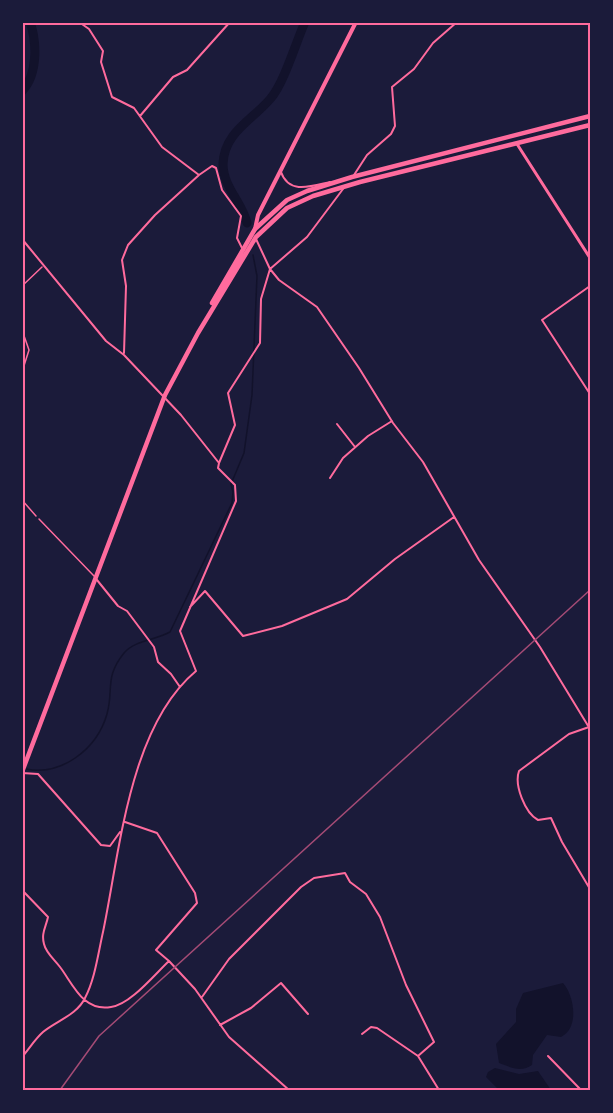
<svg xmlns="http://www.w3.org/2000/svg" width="613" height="1113" font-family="'Asap Condensed',sans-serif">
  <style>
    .water { fill: #12122b }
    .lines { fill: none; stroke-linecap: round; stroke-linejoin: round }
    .stream { stroke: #12122b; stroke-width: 1.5 }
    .river { stroke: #12122b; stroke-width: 9 }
    .path { stroke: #ff6b9d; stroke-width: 1.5 }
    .service { stroke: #ff6b9d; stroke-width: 1.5 }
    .minor { stroke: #ff6b9d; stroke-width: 2 }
    .tertiary { stroke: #ff6b9d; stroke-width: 3 }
    .primary { stroke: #ff6b9d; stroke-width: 4 }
    .trunk { stroke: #ff6b9d; stroke-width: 4.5 }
    .rail { stroke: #a44b75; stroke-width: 1.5 }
    .neatline { fill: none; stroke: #ff6b9d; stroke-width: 2 }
  </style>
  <rect width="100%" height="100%" fill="#1b1b3a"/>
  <!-- water -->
  <path class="water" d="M563 983C574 995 580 1028 561 1037L547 1035 533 1055 532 1065C521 1073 510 1067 499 1063L496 1044 516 1022V1009L523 993Z
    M495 1068 519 1074 538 1071 551 1090H499L486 1077 488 1072Z"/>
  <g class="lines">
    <!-- stream -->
    <path class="stream" d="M26 769C62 776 97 749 107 714 114 689 104 678 124 653 135 640 156 640 170 632L232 503 233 492 231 484 244 453 252 395 257 276 253 255"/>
    <!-- river -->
    <path class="river" d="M22 91C38 75 37 42 30 22
      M247 223C242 202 223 187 223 164 224 132 253 120 271 98 284 83 296 42 305 22"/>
    <!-- path -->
    <path class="path" d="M22 286 42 267
      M22 330 29 350 22 372
      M22 500 36 516"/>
    <!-- service -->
    <path class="service" d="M39 519 94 576"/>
    <!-- minor -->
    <path class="minor" d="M79 22 89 29 103 51 101 62 112 97 134 108 162 147 199 175 212 166 216 168 222 190 241 216 237 238 242 248
      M140 116 173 77 187 70 230 22
      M281 172C289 195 312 186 330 182
      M354 175 367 155 391 134 395 126 392 87 414 69 433 43 457 22
      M22 239 106 341 124 355 181 415 219 463 235 425 228 393 260 343 261 299 270 269 307 237 343 189
      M256 239 270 269 279 280 317 307 359 368 393 423 423 462 479 560 540 647 590 729
      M590 286 542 320 590 394
      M124 353 126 286 122 260 128 245 155 215 199 175
      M337 424 355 447
      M330 478 343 458 368 436 392 421
      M97 580 118 606 127 611 154 647 158 662 171 674 180 687
      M190 607 205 591 243 636 282 626 347 599 395 559 454 517
      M589 727 569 734 519 771C514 785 525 813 538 820L551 818 562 842 590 889
      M22 773 38 774 101 845 110 846 120 832
      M125 822 157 833 195 893 197 903 156 950 169 961
      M22 890 48 917C46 927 41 933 44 944 46 953 54 959 60 967 73 984 83 1012 111 1007 130 1005 155 974 169 961L195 989 229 1037 289 1090
      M202 997 229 959 301 887 314 878 345 873 350 882 366 894 380 917 406 985 434 1042 418 1056 439 1090
      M220 1025 251 1008 281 983 308 1014
      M362 1034 371 1027 377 1028 418 1056
      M548 1056 581 1090
      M22 1057C29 1049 35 1039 43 1032 56 1021 77 1015 85 998 95 979 98 954 103 932 120 851 129 727 196 671L180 631 236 501 235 485 218 468 219 463"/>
    <!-- tertiary -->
    <path class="tertiary" d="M517 144 590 258"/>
    <!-- primary -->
    <path class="primary" d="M255 229 258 215 356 22"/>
    <!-- trunk -->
    <path class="trunk" d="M212 303 255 229 287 200 307 191 352 177 590 116
      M22 772 165 395 198 333 256 237 287 208 313 196 360 182 590 125"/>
    <!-- rail -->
    <path class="rail" d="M60 1090 99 1036 590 590"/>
  </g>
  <!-- border -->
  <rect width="613" height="1113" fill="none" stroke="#1b1b3a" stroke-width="48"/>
  <rect x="24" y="24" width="565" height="1065" class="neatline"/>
</svg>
